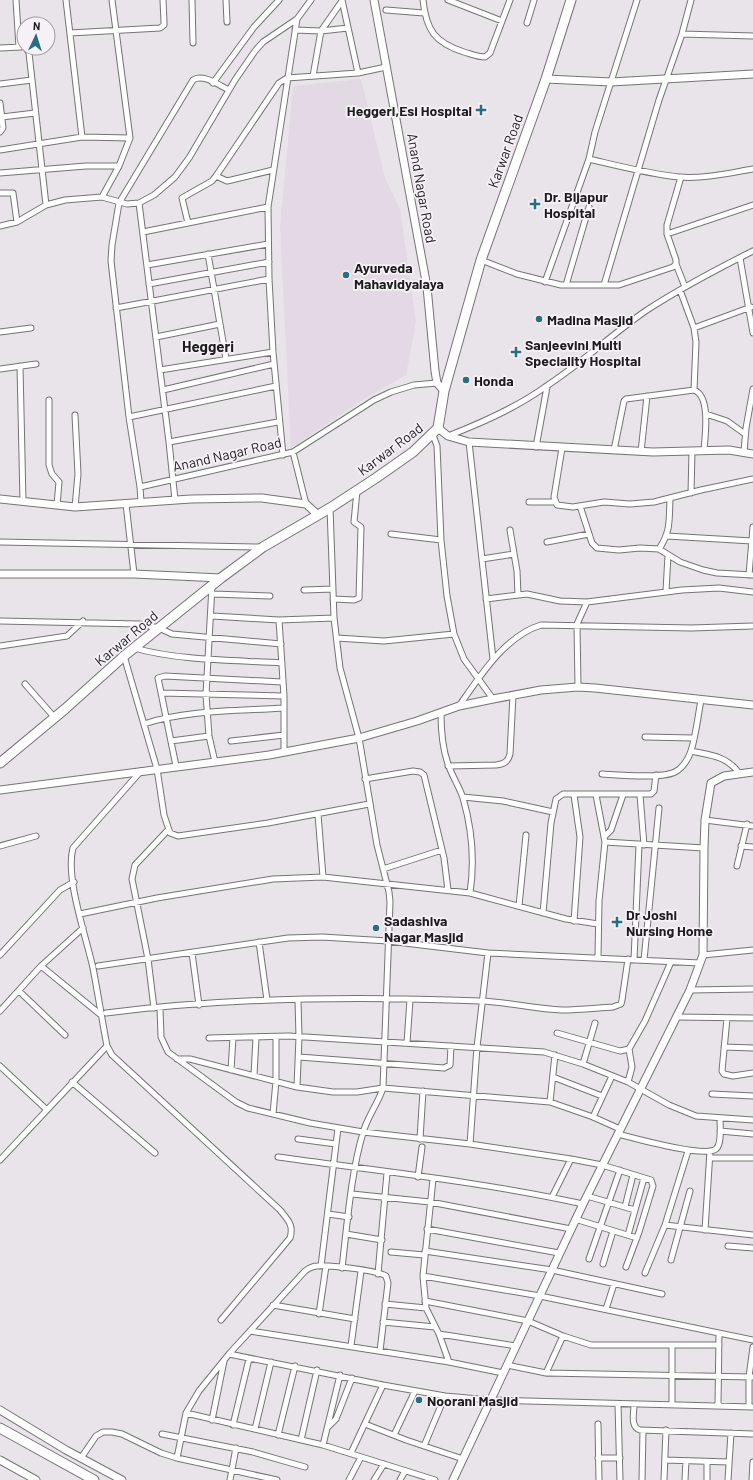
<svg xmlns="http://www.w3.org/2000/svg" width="753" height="1480" font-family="Barlow,sans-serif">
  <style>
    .built { fill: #e3d9e4 }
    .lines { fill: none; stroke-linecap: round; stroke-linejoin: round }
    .street-casing { stroke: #767377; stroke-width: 7 }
    .secondary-casing { stroke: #767377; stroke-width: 9 }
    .highway-casing { stroke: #767377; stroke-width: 11 }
    .street { stroke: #fff; stroke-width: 5 }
    .secondary { stroke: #fff; stroke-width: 7 }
    .highway { stroke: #fff; stroke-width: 9 }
    .poi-dot { fill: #2a6e7e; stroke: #f5f1f6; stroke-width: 1.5 }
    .labels { text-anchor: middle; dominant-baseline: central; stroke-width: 3.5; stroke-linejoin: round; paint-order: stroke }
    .poi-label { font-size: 14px; font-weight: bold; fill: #1e1c1e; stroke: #f5f1f6; text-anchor: start }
    .street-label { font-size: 14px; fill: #1e1c1e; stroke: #f5f1f6 }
    .neighbourhood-label { font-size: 15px; font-weight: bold; fill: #1e1c1e; stroke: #f5f1f6 }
  </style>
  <rect width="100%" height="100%" fill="#e8e4e9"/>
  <!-- built -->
  <path class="built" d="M361 79 385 178 400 209 416 322 406 375 364 399 291 448 280 227 293 86Z"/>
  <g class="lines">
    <!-- street casing -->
    <g class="street-casing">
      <path id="street" d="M16 0 19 47
        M66 0 82 137
        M192 0 193 43
        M226 0 227 22
        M342 0 358 73
        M423 0C426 30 435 43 464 52 471 54 478 57 485 57L490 53 510 0
        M448 0 502 21
        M691 0 682 34 753 36
        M386 10 424 13
        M527 23 534 0
        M295 30 321 31 348 28
        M70 33 160 28 164 25V22L163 0
        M0 48 21 47
        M26 48 29 53 46 205
        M313 76 321 31 342 1
        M213 83 254 27 279 0
        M0 84 32 80
        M0 103 3 128 0 132
        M2 117 35 113
        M0 150 82 137 130 138
        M589 159C619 166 649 174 679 177 704 179 729 173 753 169
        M0 173 86 166H119
        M216 176 227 181 273 170
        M0 193H13L17 222
        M102 197 119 166 130 138 112 0
        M139 203 169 442 175 500
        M188 223 182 198 212 181 216 176 279 83 287 78 358 73 386 67
        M0 226 17 222 46 205 65 200 102 197 127 204 139 203 154 195 175 177 189 158 235 80 255 51 263 42 297 19
        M143 232 268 207
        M667 234 753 205
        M208 254 220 324
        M740 258 753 333
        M481 260 517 274 561 285H619L673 267 676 264V260L667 234V225L681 177
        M676 264 685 287
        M147 265 268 244
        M545 282 589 159 595 132 637 0
        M149 284 269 262
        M566 285 589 207
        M604 285 659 100 682 34
        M680 290 694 328 696 342 694 390
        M116 308 269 279
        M694 328 751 307
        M0 332 31 328
        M156 337 220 324 226 359
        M20 366 23 502
        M0 369 36 364
        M160 370 273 352
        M163 390 274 364
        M49 400V465L52 474 59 482 57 505
        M706 414 727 421 745 434
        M129 417 276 386
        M433 435 437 446 441 540 447 596 454 634 464 659 493 699
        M448 436C481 423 516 408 545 387 581 364 612 334 647 310 681 288 717 269 753 251
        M169 442 278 422
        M469 442 493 659
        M536 447 547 387
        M562 448 554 497 557 505 573 507 604 502 630 504 654 502 701 490 753 479
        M614 450 624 401 626 399 694 390C711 396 705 436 704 450
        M293 452 306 504
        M641 452 647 396
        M744 452 746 428 753 389
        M283 455 273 352 269 279 268 207 297 19 311 0
        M140 487 129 417 111 261 112 245 119 203 193 80C203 73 220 86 229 90
        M691 493 692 451
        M141 502 140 487 293 452 374 400 391 392 414 385 437 383
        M529 502H554
        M126 504 134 574
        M580 506 592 543 597 548 619 550 640 548 659 549 680 562 703 570 717 573 753 575
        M75 507 78 474 75 415
        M330 508 334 618 340 668 359 738 377 845 389 892 390 902 383 1088C378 1104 367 1117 363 1133 351 1172 347 1226 342 1268
        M510 530 517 571 518 595
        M391 534 441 540
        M667 536 752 541
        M0 542 260 547
        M547 542 589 534
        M659 549C671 531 669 520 670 499
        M482 559 514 554
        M749 575 753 527
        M212 586 206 695 209 736 215 762
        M304 590 333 589
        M666 591 668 555
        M213 594 270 596
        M333 599 354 600 359 598 361 527 354 522 357 491
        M486 599 527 594 560 601 587 602 682 590 719 588 753 592
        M212 616 279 620 334 618
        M279 620 284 696V752
        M0 621 139 624 159 628 172 634 281 644
        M337 638 384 641 454 634
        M0 646 67 636 83 621
        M134 648C181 661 233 660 282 663
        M124 656 157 769 164 815 170 833 178 836 268 823 369 804
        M25 684 55 718
        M578 687 577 624 587 602
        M161 693 284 696
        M459 706C480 676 505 636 541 625L691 628 753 626
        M441 713C441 730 442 747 448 764 452 776 459 786 463 798 472 829 475 860 470 893
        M144 724C186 710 239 711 284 708
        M645 737 693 738
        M171 741 209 736
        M231 741 284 735
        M691 751C710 755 727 756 739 773
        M176 766 158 678 165 676 282 682
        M448 766 496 765C504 764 508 762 510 754L513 695
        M141 771 73 848C65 878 86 936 93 968 98 994 102 1020 107 1046L112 1055 280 1210C288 1220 294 1225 290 1238L221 1320
        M602 774C619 775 661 779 675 772 683 768 688 759 691 751 696 735 698 716 701 700
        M365 779 413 771 420 772 424 775 444 858 448 890
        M596 795 605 842 599 901 598 957
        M640 795 644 845
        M463 797 503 801 553 812
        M318 814 323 877
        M705 820 753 826
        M604 837 611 830 623 795
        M605 842 704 848
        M0 846 36 836
        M741 846 753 847
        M737 866 747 824
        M383 869 442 850
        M519 906 526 835
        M543 913 551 823 556 799 563 794H651L654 791 656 775
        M80 914 157 898 273 879 323 877 470 893 566 919 598 924
        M574 921 580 837 574 795
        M259 942 267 1000
        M192 953 199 1005
        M0 955 60 890 74 882
        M703 955 753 950
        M634 960 639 845
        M644 960 659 808
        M41 966 101 1015
        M98 966 288 938 322 937 388 941 488 953 700 963
        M690 990 753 989
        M19 991 65 1035
        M154 1008 148 959 132 879 135 865 168 830
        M160 1008 161 1037 168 1052 236 1102 248 1108 310 1123 363 1132 470 1144 571 1159 602 1165 651 1180 653 1186 639 1232 626 1267
        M0 1011 41 966 83 928
        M106 1013C230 997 356 996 481 1001 508 1002 535 1009 562 1010 579 1010 596 1008 613 1007L621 1004 622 1000 628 959
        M676 1017 753 1018
        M727 1018 722 1071 724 1074 733 1076 753 1073
        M557 1033 620 1051 629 1049 645 1021 671 962
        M209 1038 289 1036 544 1052 583 1064 628 1082 669 1105 696 1116 753 1120
        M407 1043 410 1000
        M724 1047 753 1048
        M299 1057 444 1068 450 1065 451 1046
        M177 1059H190L297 1087 333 1092H357L383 1088 550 1102 593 1117 620 1129
        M583 1064 595 1023
        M0 1066 46 1109
        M231 1070 233 1038
        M254 1075 256 1038
        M553 1077 602 1096
        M72 1082 155 1153
        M628 1082 632 1067 629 1049
        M297 1087 299 1037 298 1000
        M712 1094 753 1096
        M550 1102 555 1055
        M273 1114 276 1081V1037
        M593 1117 612 1076
        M720 1131 753 1134
        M618 1134C634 1138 705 1158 716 1149 722 1144 720 1126 720 1119
        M298 1139 336 1144
        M420 1139 423 1091
        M470 1144 477 1047 488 953
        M278 1157C379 1171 483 1182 583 1204
        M710 1158H753
        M0 1160 107 1046
        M418 1177 422 1147
        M433 1179 423 1276 540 1296 753 1340
        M352 1194 430 1202 571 1229
        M587 1196 635 1210
        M552 1197 571 1159
        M625 1207 633 1175
        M328 1214 349 1217
        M575 1219 637 1238
        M665 1225 753 1235
        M427 1229 559 1253
        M705 1230 710 1151
        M346 1234 382 1240
        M628 1235 644 1178
        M728 1246 753 1248
        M425 1251 552 1270 662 1294
        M391 1252 424 1255
        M589 1259 620 1170
        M671 1260 690 1191
        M603 1264 613 1231
        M321 1266 338 1128
        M645 1273 665 1225 688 1151
        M378 1274 387 1173
        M423 1276 426 1308 439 1334 449 1362
        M425 1301 528 1321 563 1336 591 1345H719
        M385 1304 426 1308
        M273 1305 355 1319
        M606 1309 614 1284
        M319 1314 326 1266
        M383 1322 435 1327
        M250 1331 449 1362 503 1373
        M439 1334 516 1346
        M351 1346 361 1271
        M229 1354 383 1385 445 1396 490 1400 753 1407
        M507 1365 546 1373 753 1377
        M546 1373 563 1336
        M618 1404 620 1480
        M634 1405C634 1413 630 1427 640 1430L753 1434
        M672 1405V1346
        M718 1405 719 1333
        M749 1406V1377L753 1347
        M186 1413 323 1445 435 1480
        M212 1420 224 1361
        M365 1424 406 1440 463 1459
        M598 1424 599 1480
        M233 1425 249 1359
        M328 1427 336 1419 352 1378
        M255 1429 271 1362
        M162 1434 253 1452 305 1467
        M278 1435 295 1366
        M394 1435 415 1391
        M301 1440 317 1370
        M323 1445 340 1375
        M424 1446 445 1396
        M351 1453 383 1385
        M81 1458 96 1436 103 1432H112L122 1434 161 1453 177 1458 277 1480
        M177 1458 186 1413 199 1391 229 1354 305 1271C309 1268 312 1266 317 1266 330 1265 376 1270 386 1276L388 1283 380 1351
        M598 1458H620
        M665 1460 729 1462
        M230 1480 236 1448
        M349 1480 361 1457
        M374 1480 384 1464
        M400 1480 405 1471
        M642 1480 643 1430
        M664 1480 666 1430
        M685 1480 686 1461
        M707 1480V1462
        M728 1480 731 1433
        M752 1480 753 1462"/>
    </g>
    <!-- secondary casing -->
    <g class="secondary-casing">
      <path id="secondary" d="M374 0 427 287 435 371 437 383 444 391
        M546 79 611 82 753 74
        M438 428 448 436 469 442 653 452 729 450 753 454
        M0 499 75 507 191 499 262 498 306 504 318 515
        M0 574H134L221 578
        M0 790 269 755 359 738 417 721 459 706 493 699 541 690 578 687 595 688 753 705
        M0 1410 66 1450 122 1480
        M0 1460 36 1480
        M453 1480 583 1204 690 990 703 955 704 848 705 820 711 783 724 776 753 772"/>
    </g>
    <!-- highway casing -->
    <g class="highway-casing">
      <path id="highway" d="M0 763 65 709 124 656 221 578 263 547 330 508 376 478 413 452 438 428 444 391 481 260 546 79 571 0
        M0 1428 94 1480"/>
    </g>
    <!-- street -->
    <use href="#street" class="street"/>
    <!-- secondary -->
    <use href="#secondary" class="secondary"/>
    <!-- highway -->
    <use href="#highway" class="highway"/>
  </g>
  <!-- markers -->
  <g class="poi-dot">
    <path d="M479 104h4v4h4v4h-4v4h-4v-4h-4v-4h4z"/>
    <path d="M533 198h4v4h4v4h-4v4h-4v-4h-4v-4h4z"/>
    <circle cx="346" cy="275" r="4"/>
    <circle cx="539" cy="319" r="4"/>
    <path d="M514 346h4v4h4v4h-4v4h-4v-4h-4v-4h4z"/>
    <circle cx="466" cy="380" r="4"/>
    <path d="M615 916h4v4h4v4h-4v4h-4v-4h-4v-4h4z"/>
    <circle cx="376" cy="928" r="4"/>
    <circle cx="419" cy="1400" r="4"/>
  </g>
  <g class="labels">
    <!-- poi labels -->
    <g class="poi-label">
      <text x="472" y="110" text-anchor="end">Heggeri,Esi Hospital</text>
      <text x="544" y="196">Dr. Bijapur<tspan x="544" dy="16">Hospital</tspan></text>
      <text x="354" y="267">Ayurveda<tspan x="354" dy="16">Mahavidyalaya</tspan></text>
      <text x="547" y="319">Madina Masjid</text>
      <text x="525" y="344">Sanjeevini Multi<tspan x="525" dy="16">Speciality Hospital</tspan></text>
      <text x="474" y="380">Honda</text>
      <text x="626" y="914">Dr Joshi<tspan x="626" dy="16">Nursing Home</tspan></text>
      <text x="384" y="920">Sadashiva<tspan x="384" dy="16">Nagar Masjid</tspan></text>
      <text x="427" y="1400">Noorani Masjid</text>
    </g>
    <!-- street labels -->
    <g class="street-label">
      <text transform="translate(505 151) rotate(-70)">Karwar Road</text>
      <text transform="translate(422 188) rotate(80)">Anand Nagar Road</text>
      <text transform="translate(390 449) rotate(-37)">Karwar Road</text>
      <text transform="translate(227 454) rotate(-13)">Anand Nagar Road</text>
      <text transform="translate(126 638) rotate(-40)">Karwar Road</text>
    </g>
    <!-- neighbourhood labels -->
    <g class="neighbourhood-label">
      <text x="208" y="346">Heggeri</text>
    </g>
  </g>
  <!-- north arrow -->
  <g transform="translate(36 36) rotate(4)"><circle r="19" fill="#f5f1f6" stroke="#9f9ca0"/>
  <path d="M0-3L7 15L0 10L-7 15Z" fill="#2a6e7e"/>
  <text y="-6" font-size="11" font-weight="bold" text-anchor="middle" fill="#1e1c1e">N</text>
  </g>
</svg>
